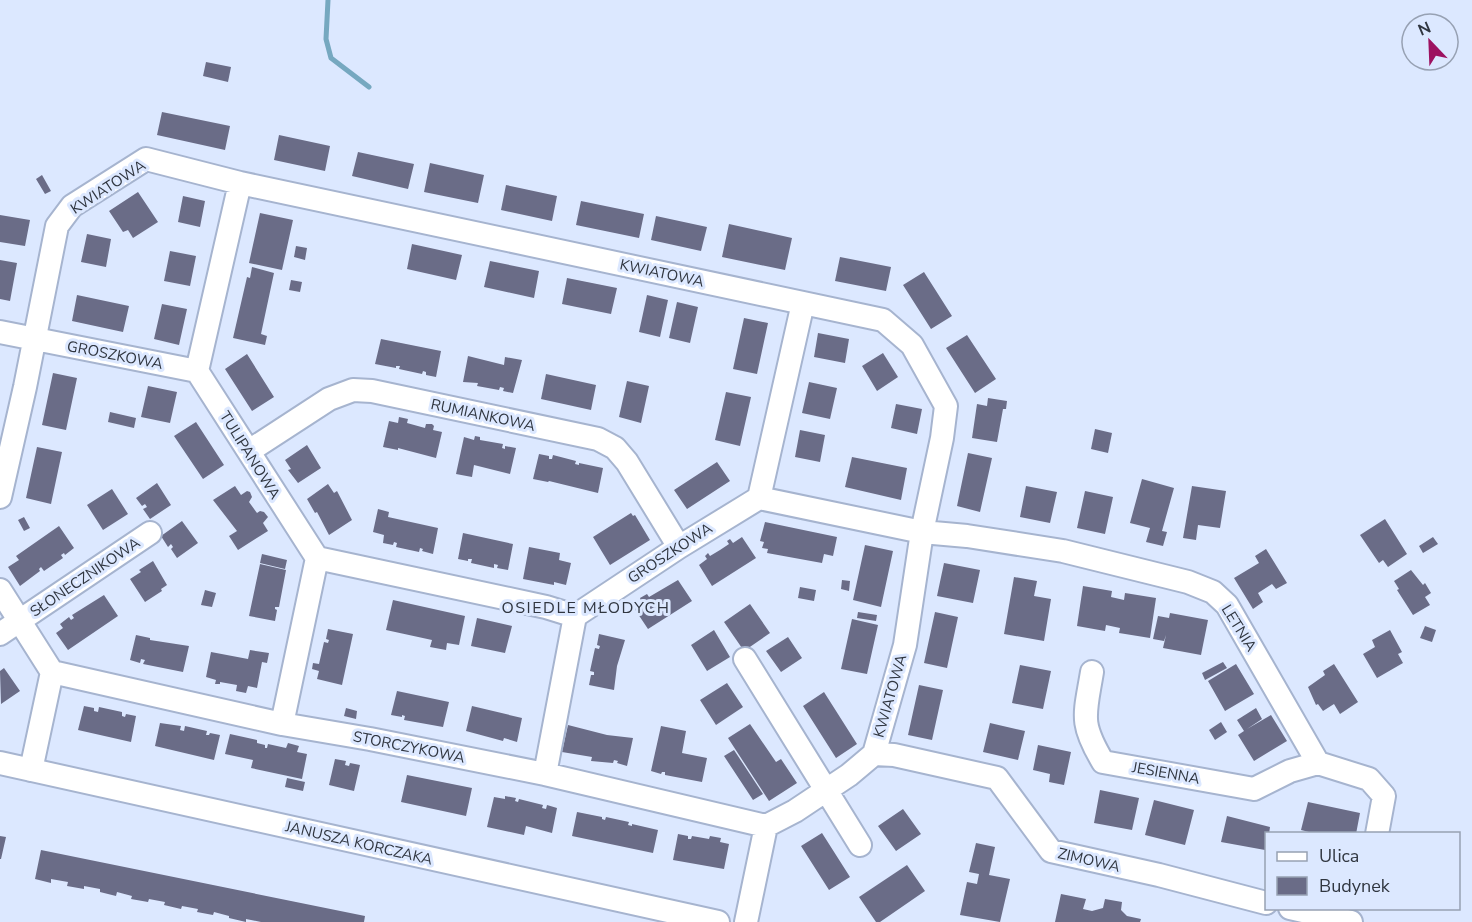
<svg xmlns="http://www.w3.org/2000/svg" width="1472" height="922" font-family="'Nunito Sans',sans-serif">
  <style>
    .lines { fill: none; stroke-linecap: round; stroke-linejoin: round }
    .stream { stroke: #76a8c0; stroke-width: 5 }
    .building { fill: #6a6c87 }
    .minor-casing { stroke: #a6b4cf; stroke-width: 26 }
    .minor { stroke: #fff; stroke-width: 22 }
    .labels { text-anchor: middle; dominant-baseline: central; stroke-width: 6; stroke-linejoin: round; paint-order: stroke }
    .street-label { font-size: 15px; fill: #303640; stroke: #dce8ff }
    .neighbourhood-label { font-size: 16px; letter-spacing: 1.5px; fill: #303640; stroke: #dce8ff }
  </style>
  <rect width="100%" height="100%" fill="#dce8ff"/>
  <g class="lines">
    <!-- stream -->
    <path class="stream" d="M328 0 326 39 331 58 369 87"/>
  </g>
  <!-- building -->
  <path class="building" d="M206 62 231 67 228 82 203 76Z
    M162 112 230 126 225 150 157 135Z
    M279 135 330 146 325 171 274 160Z
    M358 152 414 164 408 189 352 176Z
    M430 163 484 175 478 203 424 192Z
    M42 175 51 191 45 194 36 179Z
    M506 185 557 196 552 221 501 210Z
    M138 192 158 222 133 238 128 230 123 232 109 211Z
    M183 196 205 201 200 227 178 222Z
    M581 201 644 214 639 238 576 225Z
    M260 213 293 220 282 270 249 263Z
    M0 215 30 220 25 246 0 242Z
    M656 216 707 227 701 251 651 240Z
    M729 224 792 238 785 270 722 257Z
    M87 234 111 239 106 267 81 262Z
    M412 244 462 255 456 280 407 269Z
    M296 246 307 248 305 260 294 257Z
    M170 251 196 256 190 286 164 281Z
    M840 257 891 267 886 291 835 281Z
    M0 260 17 263 10 301 0 299Z
    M490 261 539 271 534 298 484 287Z
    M252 267 274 273 261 334 267 336 265 345 233 338 247 277 250 278Z
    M924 272 952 316 931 329 903 285Z
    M567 278 617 288 611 314 562 304Z
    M291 280 302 282 300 292 289 290Z
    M77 295 129 306 123 332 72 321Z
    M647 295 668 300 660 337 639 332Z
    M677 302 698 307 690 343 669 338Z
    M162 304 187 309 179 345 154 339Z
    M744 318 768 323 757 374 733 369Z
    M818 333 849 339 845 363 814 357Z
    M967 335 996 379 975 393 946 348Z
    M381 339 441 351 436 377 426 375V372L423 371 422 374 399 369 400 366H396V368L375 364Z
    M883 353 898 377 877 391 862 366Z
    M247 354 274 397 252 411 225 369Z
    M468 356 504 365 505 357 522 360 513 393 503 391 504 388 500 387 499 390 477 386 478 383 463 382Z
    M53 373 77 378 66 430 42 425Z
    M546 374 596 385 591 410 541 399Z
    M627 381 649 386 641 423 619 417Z
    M809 382 837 388 830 419 802 413Z
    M148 386 177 392 170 423 141 417Z
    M726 392 751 397 740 446 715 440Z
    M988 398 1007 401 1006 409H1003L997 442 972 438 977 404 987 406Z
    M896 404 922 409 917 434 891 428Z
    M110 412 136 418 134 428 108 422Z
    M399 417 408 419 407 423 425 428 426 424H432L434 426 433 430 442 432 436 458 398 448V450L383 447 389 421 398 423Z
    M196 422 224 465 203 479 174 436Z
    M1095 429 1112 433 1108 453 1091 449Z
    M800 430 825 435 820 462 795 457Z
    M475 436 480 437V440L503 444 502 448 505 449V446L516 448 510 474 474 465 472 477 456 474 464 437 474 440Z
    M307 445 321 468 298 483 288 470 291 469 285 460Z
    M37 447 62 452 51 504 26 498Z
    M968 453 992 458 980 512 957 506Z
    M539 454 549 456V459H552L553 455 576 461 575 464 579 465V463L603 468 598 493 549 481 548 482 533 479Z
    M852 457 907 468 901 500 845 487Z
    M717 462 730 481 687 509 674 490Z
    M1142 479 1174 488 1162 531 1167 532 1163 546 1146 542 1150 528 1130 523Z
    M157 483 171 505 150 519 143 509 147 507 145 504 142 506 136 498Z
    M328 484 334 493 337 491 352 520 329 535 317 512 315 513 307 499Z
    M235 486 241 495 247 491 250 492 252 497 249 502 257 513 260 511 264 512 268 517 263 523 268 531 238 550 229 536 237 531 213 500Z
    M1026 486 1057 492 1050 523 1020 517Z
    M1192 486 1226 491 1220 528 1198 525 1196 540 1183 538Z
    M112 489 128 514 103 530 87 505Z
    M1085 491 1113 497 1105 534 1077 528Z
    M378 509 389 512 388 517 438 528 433 554 422 551 423 549 420 548 419 552 396 547 397 543 394 542 393 545 383 543 384 535 373 532Z
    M631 513 633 516 635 515 650 540 610 565 593 537Z
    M24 517 30 528 24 531 18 520Z
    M1385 519 1407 554 1388 567 1383 560 1379 563 1360 535Z
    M182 521 198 543 177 558 171 549 173 547 171 544 168 547 161 536Z
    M765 522 837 537 833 556 824 554 822 563 767 553 768 549 762 548 764 542 760 541Z
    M59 526 74 548 65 555 64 553 61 555 63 558 44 571 41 567 39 569 40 571 20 586 8 567 19 560 16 556Z
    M463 533 513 544 508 570 497 568 498 565 494 564V568L471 563 472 559H468V561L458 559Z
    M742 537 756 558 712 586 699 565 707 559 705 556 708 553 710 556 720 550 729 544 727 541 730 539 733 543Z
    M1433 537 1438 544 1423 553 1419 546Z
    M865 545 893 551 881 607 853 600Z
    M529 547 560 553 559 560 571 563 566 585 554 582V585L523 579Z
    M1266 549 1287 583 1276 589 1272 584 1258 593 1263 602 1253 609 1234 578 1259 563 1255 556Z
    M262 554 287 560 285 569 260 563Z
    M153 561 167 585 161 589 162 591 145 602 130 579 141 572 139 570Z
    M944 563 980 570 973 603 937 596Z
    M260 564 286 570 279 607H275V609L277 610 275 621 249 616Z
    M1411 570 1423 585 1425 583 1431 593 1425 597 1430 605 1413 615 1397 590 1399 589 1394 581Z
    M1014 577 1037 581 1034 596 1051 599 1044 641 1004 634Z
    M678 580 692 601 648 629 634 608 642 603 640 598 647 594 649 597Z
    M842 580 850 581 849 591 841 589Z
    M1083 586 1112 591 1111 597 1124 600 1125 593 1156 598 1150 638 1119 633 1120 628 1106 625 1105 631 1077 626Z
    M800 587 816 590 814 601 798 598Z
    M205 590 216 593 212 607 201 605Z
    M104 595 118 616 68 650 56 633 63 628 60 624 69 617 71 620 74 618 72 615Z
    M393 600 465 616 459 645 447 643 446 650 430 647 432 640 386 630Z
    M750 604 770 633 744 651 724 622Z
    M858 612 877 615 876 621 857 618Z
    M935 612 958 617 947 668 924 663Z
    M1170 613 1208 620 1201 655 1163 648 1166 635 1164 641 1153 639 1158 616 1169 618Z
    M477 618 512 626 505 653 471 646Z
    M852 619 878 625 867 674 841 669Z
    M1425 626 1436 630 1432 642 1420 638Z
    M328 629 353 634 342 685 317 679 319 671 312 669 313 663 319 664 324 642 328 643 329 640 326 639Z
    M714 630 730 657 707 671 691 645Z
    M1390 630 1402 652 1398 654 1403 663 1377 678 1363 654 1375 647 1372 640Z
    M599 634 625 640 617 666 614 690 589 685 591 675H594V672L590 671 595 648 599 649 600 646 597 645Z
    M136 635 150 638V640L189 646 183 672 143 664 145 660 141 659 140 663 130 660Z
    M788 637 802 658 781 672 766 651Z
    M250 650 269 653 267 663 262 662 257 688 248 686 246 693 236 691 237 685 220 682V684H215L216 680 206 677 211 652 248 659Z
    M1223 662 1227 668 1205 680 1202 673Z
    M1236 664 1254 694 1225 711 1208 681Z
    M1334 664 1358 702 1340 714 1334 704 1323 711 1318 704 1316 705 1308 687 1325 675 1323 671Z
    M1020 665 1051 671 1043 709 1012 703Z
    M4 668 20 691 1 704 0 671Z
    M727 683 743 707 716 725 700 700Z
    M919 685 943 690 932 740 908 735Z
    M397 691 449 702 443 727 404 720 405 716 402 715V717L391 715Z
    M824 692 857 744 836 758 803 706Z
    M84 706 94 708V711L98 712 99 707 122 712V716L125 717 126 714 136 716 131 742 78 730Z
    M472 706 522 718 517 742 504 738 503 741 466 731Z
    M346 708 357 711 356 719 344 716Z
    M1256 708 1262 719 1247 729 1271 715 1287 741 1254 761 1238 735 1244 731 1237 720Z
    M1221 722 1227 732 1215 740 1209 730Z
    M160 723 181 726 180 730 184 731 185 726 207 731 206 735H209L210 733 220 735 214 760 155 746Z
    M990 723 1025 731 1018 760 983 752Z
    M750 724 776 762 781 759 797 783 769 801 728 738Z
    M568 725 607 735 633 738 627 766 617 763 618 761 614 760 613 763 591 761 592 757 562 752Z
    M661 726 686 731 682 753 707 758 702 782 665 775V772H662L661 774 651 771Z
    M230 734 257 740V743L265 745V748H267L268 744 286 748 288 743 299 746 297 752 307 754 302 779 251 768 253 760 225 754Z
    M1038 745 1071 752 1064 785 1049 782 1050 774 1033 770Z
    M734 750 763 794 753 800 724 756Z
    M335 759 346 761 345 765 349 766 350 763 360 765 354 791 329 785Z
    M407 775 472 788 466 816 401 802Z
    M287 778 305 782 303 791 285 787Z
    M1100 790 1139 798 1132 830 1094 823Z
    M505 796 516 798 515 801 518 802 519 799 543 805 542 808 546 809 547 805 557 808 552 833 526 826 524 835 487 827 494 797 505 799Z
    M1154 800 1194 810 1185 845 1145 835Z
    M1308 802 1360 813 1356 834H1317L1301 830Z
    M903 809 921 834 896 851 878 826Z
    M577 812 602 817V819L605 820 606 817 629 822 628 825 632 826V824L658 830 653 853 572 836Z
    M1227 816 1270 827 1269 834H1266L1265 850 1221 842Z
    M822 833 850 877 829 890 801 846Z
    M678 834 688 836V839H691L692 836 709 839 710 836 721 838 720 842 729 844 724 869 673 860Z
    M0 836 6 837 1 859H0Z
    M976 843 995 847 989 875 1010 879 1000 922 960 915 967 882 977 884 979 874 969 872Z
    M41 850 365 916 364 922H261L246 919V922L229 918V916L214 912 213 915 197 912 198 909 182 906 181 909 164 905 165 902 149 899 148 902 131 899 132 896 117 892 116 896 100 892V889L84 886V889L67 886 68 882 51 879V883L35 879Z
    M907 865 925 891 880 922H876L859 897Z
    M1061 894 1086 899 1083 909 1092 911 1103 908 1105 899 1122 902 1121 910 1127 916 1141 919 1140 922H1055Z"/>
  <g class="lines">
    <!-- minor casing -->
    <g class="minor-casing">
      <path id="minor" d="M240 183 197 371 317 558 282 724
        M0 332 197 371
        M249 451 329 399 353 390 372 391 598 439 615 448 627 462 679 547
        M0 497 25 387 57 226 72 206 146 159 240 183 883 320 912 345 946 406 942 438 922 532 905 645 874 754 849 775 795 811 766 826 746 922
        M759 498 803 303
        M317 558 546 607 575 616 679 547 759 498 922 532 967 536 1063 551 1188 582 1213 592 1227 605 1318 763 1369 779 1384 796 1377 834
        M0 590 52 672 31 770
        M0 634 150 533
        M745 659 860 845
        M52 672 282 724 370 739 545 774 766 826
        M1092 672C1085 715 1079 722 1103 762L1254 789 1290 771 1318 763
        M874 754 894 755 997 778 1051 851 1159 875 1266 903
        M0 763 718 922
        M545 774 575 616
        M1290 908 1351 922"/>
    </g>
    <!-- minor -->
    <use href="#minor" class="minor"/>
  </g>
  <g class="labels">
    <!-- street labels -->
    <g class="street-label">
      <text transform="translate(108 187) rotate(-33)">KWIATOWA</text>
      <text transform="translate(662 273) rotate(12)">KWIATOWA</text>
      <text transform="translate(115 355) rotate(11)">GROSZKOWA</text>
      <text transform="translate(483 415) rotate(12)">RUMIANKOWA</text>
      <text transform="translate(250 455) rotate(58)">TULIPANOWA</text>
      <text transform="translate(670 553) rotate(-33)">GROSZKOWA</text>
      <text transform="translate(85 577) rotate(-34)">SŁONECZNIKOWA</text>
      <text transform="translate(1239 628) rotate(58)">LETNIA</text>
      <text transform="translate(890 696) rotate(-74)">KWIATOWA</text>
      <text transform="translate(409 747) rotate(11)">STORCZYKOWA</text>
      <text transform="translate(1166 773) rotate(10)">JESIENNA</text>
      <text transform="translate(359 843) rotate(13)">JANUSZA KORCZAKA</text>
      <text transform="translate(1089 860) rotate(13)">ZIMOWA</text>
    </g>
    <!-- neighbourhood labels -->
    <g class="neighbourhood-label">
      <text x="586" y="608">OSIEDLE MŁODYCH</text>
    </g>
  </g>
  <!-- legend -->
  <rect x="1265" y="832" width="195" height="78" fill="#dce8ff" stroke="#97a1b3" stroke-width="1.5"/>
  <rect x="1277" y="852" width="30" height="9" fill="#ffffff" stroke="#97a1b3" stroke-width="1.5"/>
  <text x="1319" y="862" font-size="18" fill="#303640">Ulica</text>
  <rect x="1277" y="877" width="30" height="18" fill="#6a6c87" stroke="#97a1b3" stroke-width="1.5"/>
  <text x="1319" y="892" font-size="18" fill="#303640">Budynek</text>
  <!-- north arrow -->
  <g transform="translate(1430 42) rotate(337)"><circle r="28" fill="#dce8ff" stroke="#97a1b3" stroke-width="1.5"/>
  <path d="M0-4.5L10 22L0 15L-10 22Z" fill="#9d1261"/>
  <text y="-9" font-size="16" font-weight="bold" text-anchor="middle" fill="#303640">N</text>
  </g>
</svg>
